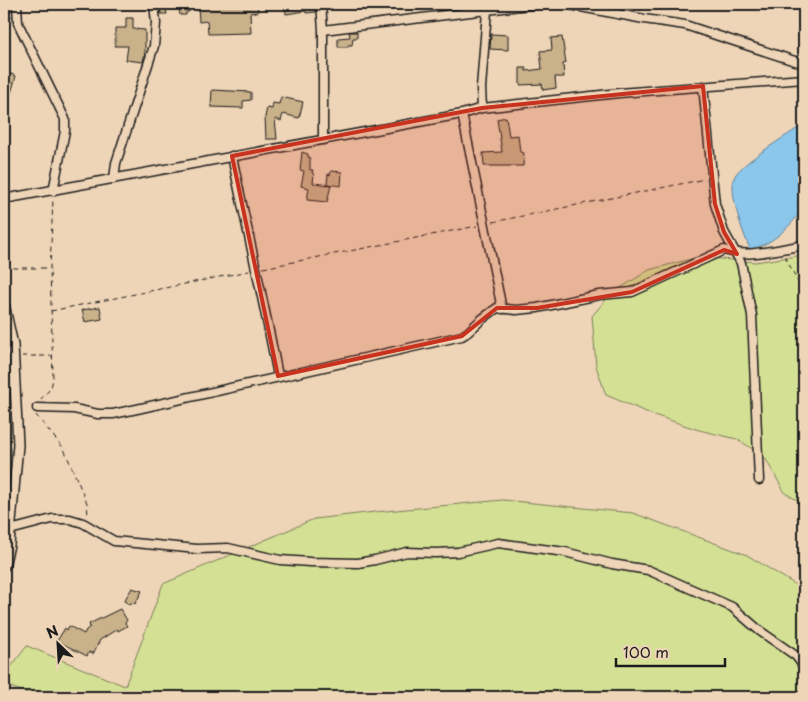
<svg xmlns="http://www.w3.org/2000/svg" width="808" height="701" font-family="'Playpen Sans',sans-serif">
  <style>
    .green { fill: #d4e194; stroke: #787e58 }
    .water { fill: #8bc6eb; stroke: #5f8298 }
    .lines { fill: none; stroke-linecap: round; stroke-linejoin: round }
    .stream { stroke: #5f8298; stroke-width: 2 }
    .building { fill: #c9b18a; stroke: #1c1c1c }
    .minor-casing { stroke: #1c1c1c; stroke-width: 11 }
    .major-casing { stroke: #1c1c1c; stroke-width: 12 }
    .path { stroke: #1c1c1c; stroke-width: 1; stroke-dasharray: 5 4; stroke-linecap: butt }
    .minor { stroke: #efd5b7; stroke-width: 8 }
    .major { stroke: #efd5b7; stroke-width: 9 }
    .marked { fill: #c8321e; fill-opacity: 0.2; stroke: #c8321e; stroke-width: 4; stroke-linejoin: round }
  </style>
  <rect width="100%" height="100%" fill="#efd5b7"/>
  <filter id="ink" filterUnits="userSpaceOnUse"><feTurbulence type="fractalNoise" baseFrequency=".02" numOctaves="2"/><feDisplacementMap in="SourceGraphic" scale="10" xChannelSelector="R" yChannelSelector="G"/><feConvolveMatrix kernelMatrix="1 2 1 2 8 2 1 2 1" color-interpolation-filters="sRGB"/></filter>
  <g filter="url(#ink)">
    <!-- green -->
    <path class="green" d="M804 255V504L785 493 764 456 737 439 699 430 651 414 606 395 596 366 592 316 611 294 649 270 698 257 755 262Z
      M503 500 633 513 747 555 804 590V697H40L4 685V676L27 646 125 686 163 584 314 519 375 512Z"/>
    <!-- water -->
    <path class="water" d="M804 124V208C790 226 773 245 750 249 743 233 729 195 734 178 738 164 790 134 804 124Z"/>
    <g class="lines">
      <!-- stream -->
      <path class="stream" d="M4 17H13"/>
    </g>
    <!-- building -->
    <path class="building" d="M160 4H188L189 12H186V15H180L179 9 166 10 167 14H161Z
      M209 4H257L258 12 250 13 251 33 208 34 207 21 199 22 198 6 209 5Z
      M285 4H315L316 12 306 13V11L286 14Z
      M126 18H133V29L145 30V52L143 62 126 60 128 46H115V28H126Z
      M349 32H357V38H353L352 45H348V47H338V38L350 37Z
      M491 34 508 35V50L490 49Z
      M562 37 566 63 563 64 564 77H555L556 88 543 90 542 84 520 85V68H526V71L542 69 540 51 552 50 551 38Z
      M4 71 16 76 11 93 4 90Z
      M212 90 251 92V100L243 101V108L211 107Z
      M281 97 303 102 299 118 283 114 281 121 275 119 277 139H266L265 117 267 108 272 109 273 103 279 104Z
      M506 117 509 136 518 135 520 152 524 153 523 166H484L483 153 502 152 497 119Z
      M302 152 308 154V157H310V170H313L312 173 314 174 313 183 331 185 327 202 307 200 309 188 301 186 304 171 300 170Z
      M331 171 342 172 341 186 327 184 328 174 330 175Z
      M100 307 102 319 85 322 82 310Z
      M132 588 142 591 135 604 132 602 131 605 124 601Z
      M120 609 127 620 125 623 127 626 118 631 117 629 100 640 93 654 89 652 87 656 57 641 65 628 67 630 69 626 84 634 86 630 90 627 89 624Z"/>
    <g class="lines">
      <!-- minor casing -->
      <g class="minor-casing">
        <path id="minor" d="M17 4 18 23 65 119V131L53 191
          M321 4 323 30V140
          M565 4 644 19 685 25 804 64
          M323 30 537 4
          M703 86 715 204 724 232 741 263 752 315 759 480
          M482 108 481 88 487 11
          M462 114 502 309
          M232 156C247 230 264 302 278 376
          M114 179 116 163 154 46 156 23 154 4
          M4 199 462 114 482 108 619 93 804 79
          M37 408 74 409 98 414H113L137 409 462 336 468 332 482 319 497 308 516 310 537 308 599 295 632 292 724 250C749 258 773 250 799 246L804 244
          M4 533 10 530 52 519H70L83 523 114 541 197 549 228 548 280 560 310 562 358 563 375 560 407 552 436 553 458 552 498 543 565 552 612 564 648 570 732 607 760 631 796 656 804 667"/>
      </g>
      <!-- major casing -->
      <g class="major-casing">
        <path id="major" d="M4 304 13 345 18 445 9 545 4 566"/>
      </g>
      <!-- path -->
      <path class="path" d="M493 222 705 179
        M785 256 798 282 804 285
        M4 268H49
        M263 268 477 226
        M51 311 249 271
        M22 356H53
        M40 400 51 388 53 379 50 268 53 199
        M36 415 64 449 87 503 88 516"/>
      <!-- minor -->
      <use href="#minor" class="minor"/>
      <!-- major -->
      <use href="#major" class="major"/>
    </g>
  </g>
  <!-- marked area -->
  <path class="marked" d="M703 86 715 204 724 232 737 254 724 250 632 292 537 308H497L462 336 278 376 232 156 482 108Z"/>
  <!-- margin -->
  <rect width="808" height="701" fill="none" stroke="#efd5b7" stroke-width="20"/>
  <rect x="10" y="10" width="788" height="681" fill="none" stroke="#1c1c1c" stroke-width="2" filter="url(#ink)"/>
  <!-- north arrow -->
  <g transform="translate(58 644) rotate(335)" stroke="#efd5b7" stroke-width="4" paint-order="stroke">
  <path d="M0-4L9 19L0 12L-9 19Z" fill="#1c1c1c"/>
  <text y="-8" font-size="14" font-weight="bold" text-anchor="middle" fill="#1c1c1c">N</text>
  </g>
  <!-- scale -->
  <path d="M616 658v8h109v-8" fill="none" stroke="#1c1c1c" stroke-width="2.5"/>
  <text x="623" y="658" font-size="15" fill="#1c1c1c" stroke="#efd5b7" stroke-width="4" paint-order="stroke">100 m</text>
</svg>
